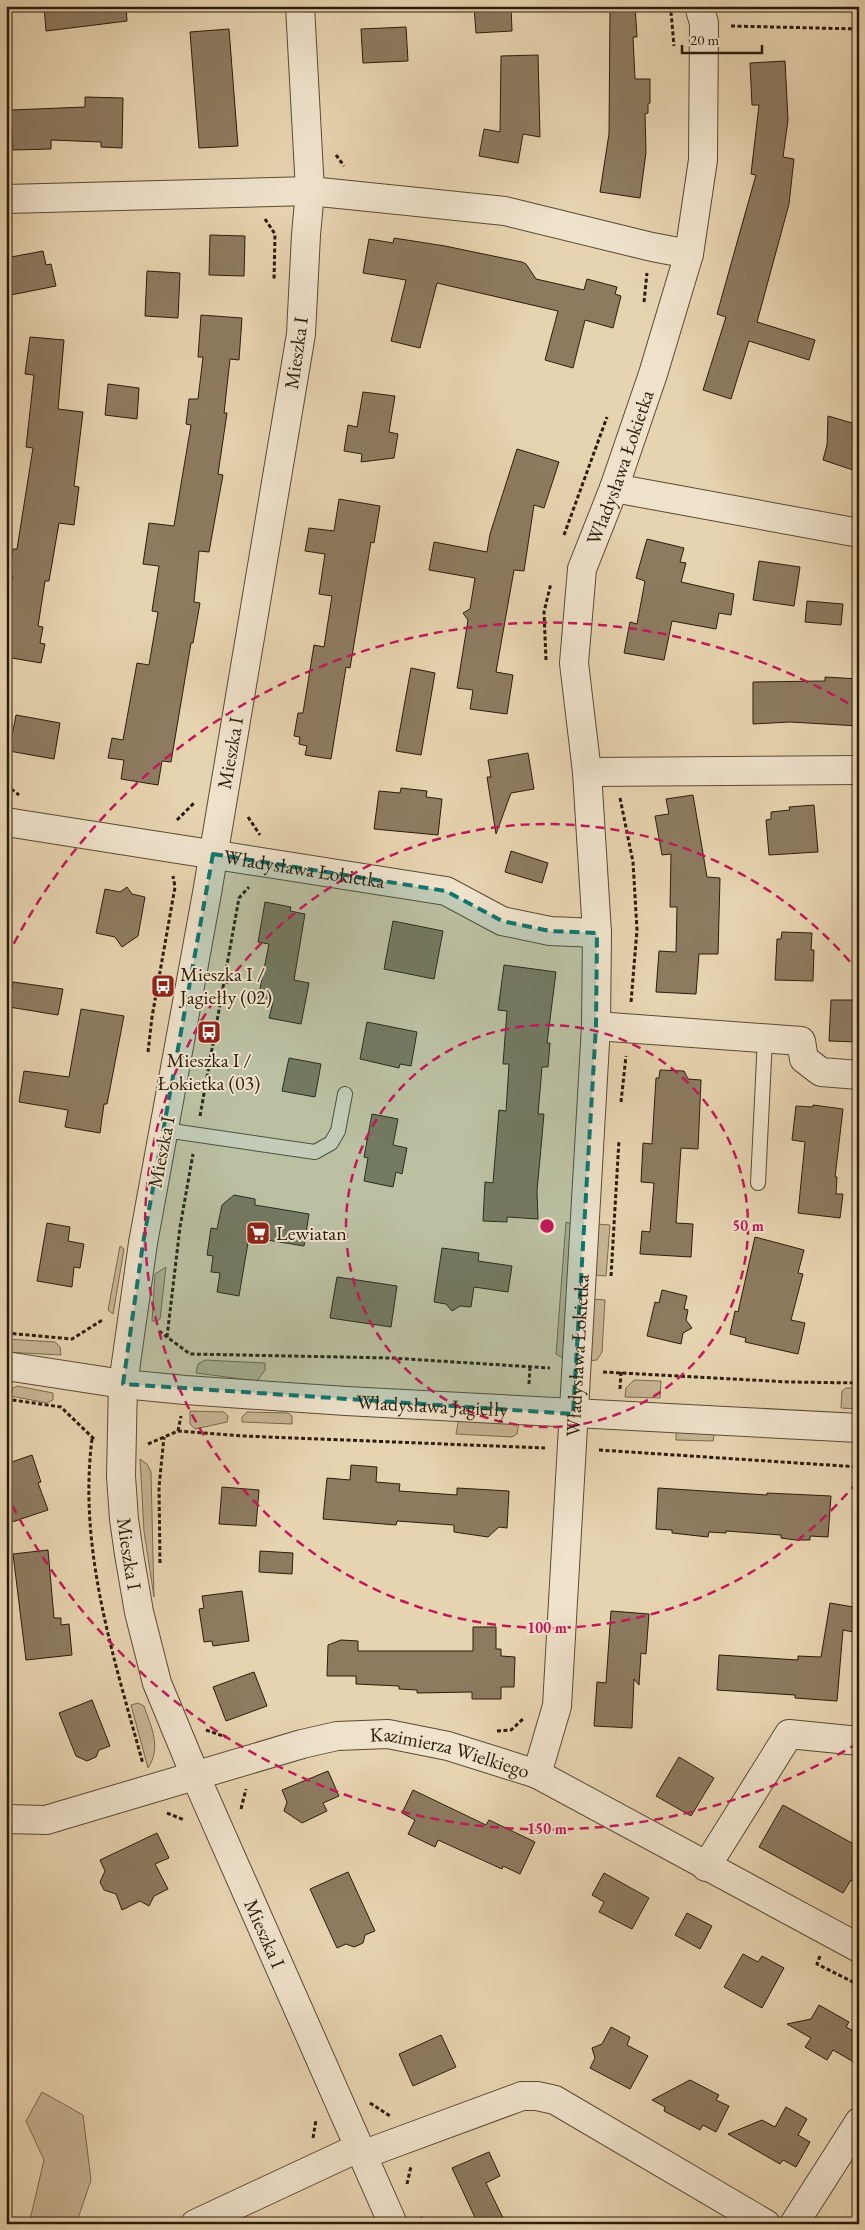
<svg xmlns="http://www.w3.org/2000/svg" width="865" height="2230" font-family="'EB Garamond',serif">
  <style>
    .green { fill: #c6b493; stroke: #79684f }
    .building { fill: #8d7b60; stroke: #2c1c0b }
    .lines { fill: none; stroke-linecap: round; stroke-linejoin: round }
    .service-casing { stroke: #5a4a34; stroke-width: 16 }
    .minor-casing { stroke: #5a4a34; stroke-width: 30 }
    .tertiary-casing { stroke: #5a4a34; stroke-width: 30 }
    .path { stroke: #2c1c0b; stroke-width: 3; stroke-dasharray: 4 2.5; stroke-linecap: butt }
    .service { stroke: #efe2cb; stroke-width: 14 }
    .minor { stroke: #efe2cb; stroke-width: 28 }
    .tertiary { stroke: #efe2cb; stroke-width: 28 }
    .marked { fill: #0f766e; fill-opacity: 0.2; stroke: #0f766e; stroke-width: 4; stroke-dasharray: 10 6; stroke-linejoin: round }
    .ring { fill: none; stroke: #c2185b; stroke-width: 2.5; stroke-dasharray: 9 6 }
    .labels { text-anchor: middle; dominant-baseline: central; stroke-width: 4; stroke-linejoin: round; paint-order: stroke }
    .street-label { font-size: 20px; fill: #2c1c0b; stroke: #efe2cb }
    .poi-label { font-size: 20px; fill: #2c1c0b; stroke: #efe2cb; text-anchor: start }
    .centre { fill: #c2185b; stroke: #efe2cb; stroke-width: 2.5 }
    .ring-label { font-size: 15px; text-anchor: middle; font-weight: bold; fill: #c2185b; stroke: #efe2cb; stroke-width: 4; stroke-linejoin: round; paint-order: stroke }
  </style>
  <rect width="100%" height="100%" fill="#e6d3af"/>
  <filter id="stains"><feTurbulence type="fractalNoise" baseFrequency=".004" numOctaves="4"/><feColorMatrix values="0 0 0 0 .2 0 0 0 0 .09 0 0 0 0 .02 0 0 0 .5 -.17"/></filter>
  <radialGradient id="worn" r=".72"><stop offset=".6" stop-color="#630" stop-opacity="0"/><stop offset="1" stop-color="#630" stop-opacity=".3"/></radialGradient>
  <!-- green -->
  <path class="green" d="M566 1222 571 1224 563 1358 556 1354Z
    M597 1224 610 1225 606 1276 594 1275Z
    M120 1246 124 1249 113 1314 108 1310Z
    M166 1267 160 1319 157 1321H152L155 1274Z
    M593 1299 605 1300 602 1352 597 1360 589 1361Z
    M6 1339 55 1342 60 1347 61 1355 6 1352Z
    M205 1360 265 1363V1370L257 1381 196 1373 198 1364Z
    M634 1380 661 1381 660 1398 625 1397 626 1388Z
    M17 1386 53 1393V1400L47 1403 11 1396 13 1388Z
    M846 1388H859V1409L841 1408 842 1391Z
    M190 1411 224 1412 228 1416 227 1422 195 1429 190 1424Z
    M247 1412 288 1413 292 1416V1424L242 1422V1417Z
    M460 1421 519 1422 517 1434 512 1437 456 1434 458 1423Z
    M680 1429 709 1431 714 1435 713 1441 676 1440V1434Z
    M140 1459 147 1464 151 1472 154 1597 144 1531Z
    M138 1703 144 1706C151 1727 162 1747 148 1768L131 1705Z
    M42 2092 83 2115 91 2180 76 2224H29L44 2160 26 2121Z"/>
  <!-- building -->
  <path class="building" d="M44 6H126L127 21 46 31Z
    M474 6H511L512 31 476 33Z
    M610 6H635L637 37H633L635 79H650V103L648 104V113L645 114 646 152 640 198 600 192 609 134Z
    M406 27 408 61 363 63 361 29Z
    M229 29 238 146 199 148 190 32Z
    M538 55 540 137 523 134 518 163 479 156 484 129 500 132 501 56Z
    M785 61 788 120 783 157 794 159 789 204 757 322 815 340 809 360 749 341 731 399 703 390 726 317 717 314 756 175 751 174 759 105H752L750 63Z
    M85 97 123 98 122 148 101 147V142L51 140V149L13 150 11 110 85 107Z
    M210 235 245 236 244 276 209 275Z
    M394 238 445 246 522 262 526 264 536 279 584 290 587 279 617 287 615 294 621 296 613 328 585 320 573 368 545 360 558 311 437 283 420 348 391 341 406 280 363 273 369 239 393 243Z
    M43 251 46 265 51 264 56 286 11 295 6 258Z
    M147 271 180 273 178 318 145 316Z
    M201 315 242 318 239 360 230 359 224 413H227L218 474 223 475 218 502 209 552 199 551 194 602 200 603 193 643H191L171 762 162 761 158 785 121 779 124 760 108 758 112 738 123 740 137 663 149 665 158 612 152 611 159 566 143 564 149 523 174 526 191 425 186 424 189 399H198L203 357H198Z
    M30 337 64 340 58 409 83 412 74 486 79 487 74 525 59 523 49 581H45L38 626 43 627 40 643 45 644 41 663 6 657V617L13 576H9L13 549H17L33 448 26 447 34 375 25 374Z
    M108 384 139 388 137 419 105 415Z
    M363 392 395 396 389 432 398 434 394 458 361 462 362 454 344 451 348 425 357 427Z
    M828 416 859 425V472L823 460 827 445Z
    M517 449 559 462 544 508 534 505 524 571 514 570 496 672 513 675 507 714 470 709 473 690 457 688 468 620 463 613 470 609 475 578 429 570 434 542 487 552 490 534Z
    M339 499 380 506 374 543 371 542 350 668 346 667 331 759 305 755 307 746 299 744 300 737 294 736 298 713H303L314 645 324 647 332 596 319 594 325 554 305 551 309 528 334 531Z
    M647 539 684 548 680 562 686 563 681 582 734 594 731 615 719 613 716 629 672 621 664 660 624 653 630 622 637 624 645 581 636 578Z
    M759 561 800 567 794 606 753 600Z
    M807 601 843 604 841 625 805 622Z
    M411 668 435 673 421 755 396 751Z
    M825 677 859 679V726L790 722 753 724V682L825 681Z
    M16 715 60 723 54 759 9 751Z
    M528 753 534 789 511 793 496 834 487 777H491L488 760Z
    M401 788 427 791 426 797 442 799 438 835 374 829 379 791 400 793Z
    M693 795 707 877 720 878 718 954H699L696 994 656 992 659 951 676 952 677 907H670L671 854 662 855 655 816 669 814 666 799Z
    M814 805 818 852 769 855 766 820 771 819V812L790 810 789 807Z
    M511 851 548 863 542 883 505 872Z
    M127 887 132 894 145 897 138 936 122 947 115 937 96 933 105 889 120 892Z
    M265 902 291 907 290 911 305 914 294 980 309 983 301 1024 269 1018 273 1002 258 999 269 944 258 942Z
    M393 921 443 931 434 979 384 969Z
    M782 932 812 933 811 950H814L813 981 775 980 777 939H781Z
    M504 965 556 972 547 1043H550L548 1067H542L538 1114H544L537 1191 538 1219 507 1217V1222L483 1221 485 1182 493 1183 499 1110 506 1111 509 1064H503L507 1011 498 1010Z
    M13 982 63 989 58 1015 9 1007Z
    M831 1000H859V1042L829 1041Z
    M81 1009 124 1016 107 1104H104L100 1133 65 1127 68 1110 19 1102 24 1071 69 1077Z
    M367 1022 417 1032 411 1066 400 1064 399 1068 360 1059Z
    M289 1058 321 1064 315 1097 282 1091Z
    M660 1070 684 1071 688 1079 701 1080 698 1149 681 1148 676 1223 693 1224 691 1257 640 1254 642 1231 650 1232 654 1183 641 1182 643 1143 652 1144 656 1078H659Z
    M813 1105 843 1109 835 1177H837L836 1194H843L840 1218 798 1213 805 1142 792 1140 796 1106 813 1107Z
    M372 1114 398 1119 393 1145 407 1148 402 1174 396 1172 393 1187 364 1181 368 1158 364 1157Z
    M234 1195 255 1199V1205L309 1214 304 1246 249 1237 239 1296 217 1292 220 1273 211 1272 213 1256 207 1255 211 1228 217 1229 222 1205Z
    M47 1223 70 1227 68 1241 84 1244 80 1268 74 1267 72 1287 37 1281Z
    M755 1237 804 1250 798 1273 803 1274 791 1320 805 1323 798 1354 745 1342 746 1338 730 1334 735 1311 738 1312Z
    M442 1248 479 1253 478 1261 512 1266 508 1292 474 1287 471 1307 460 1306 452 1311 446 1304 434 1302Z
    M337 1277 397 1286 391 1327 330 1318Z
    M662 1290 687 1296 684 1309 688 1310 686 1320 692 1328 683 1333 681 1344 647 1336 655 1302 659 1303Z
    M32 1455 41 1482 38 1483 48 1510 6 1524V1464Z
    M351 1465 377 1467 376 1482 400 1484 399 1491 457 1495V1488L509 1491 507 1528 499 1527 488 1537 454 1532V1525L397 1521 396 1525 323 1519 327 1478 350 1480Z
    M222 1487 259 1490 256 1526 219 1524Z
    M658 1488 767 1495V1493L831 1496 828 1537 810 1536V1540H796L781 1538V1535L726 1531V1533L709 1532 708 1537 672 1533V1530L656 1529Z
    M48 1550 54 1618H61V1625L69 1624 72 1655 26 1660 13 1554Z
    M260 1551 293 1553 292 1574 259 1572Z
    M242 1591 249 1641 213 1646 212 1641 204 1642 199 1609 204 1608 202 1596Z
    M830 1603 859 1608V1633L843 1630 837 1701 795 1698V1695L717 1690 719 1655 798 1660V1656L821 1657Z
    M611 1611 649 1614 646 1654 641 1653 639 1685 634 1679 632 1728 594 1726 597 1682 606 1683Z
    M473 1627H496V1649H501V1656L515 1657 514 1687H501V1699H472V1692L417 1693V1690L399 1689V1686L356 1684V1676H327L328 1645 341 1640 358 1641V1651H473Z
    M254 1672 267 1706 226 1721 213 1687Z
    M92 1700 110 1746 99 1750 96 1757 87 1761 76 1756 59 1713Z
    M679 1757 714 1778 691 1816 656 1796Z
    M328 1771 339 1796 323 1803 327 1811 302 1823 284 1811 287 1802 282 1790Z
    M413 1790 486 1825 489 1820 535 1842 520 1874 503 1866 502 1869 438 1840 435 1847 408 1834 415 1820 402 1813Z
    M783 1805 859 1847V1884L851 1880 843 1893 759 1847Z
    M157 1833 169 1858 155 1864 168 1889 154 1896 149 1906 140 1901 122 1910 116 1894 104 1890 100 1882 105 1871 100 1860Z
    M348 1872 375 1931 365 1935 363 1943 354 1947 346 1944 337 1948 310 1889Z
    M604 1873 649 1898 632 1929 599 1912 604 1902 592 1895Z
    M687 1913 712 1926 700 1949 675 1935Z
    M743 1954 758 1962 762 1956 784 1968 762 2008 724 1987Z
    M819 2005 849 2022 846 2027 859 2034V2065L833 2050 827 2060 805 2047 811 2038 787 2024 811 2019Z
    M611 2027 630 2037 627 2045 648 2056 630 2089 590 2068 595 2058 592 2048 602 2044Z
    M441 2035 456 2067 413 2086 399 2054Z
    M690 2080 719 2095 716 2100 729 2106 716 2132 703 2125 700 2130 664 2111 665 2107 652 2100Z
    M786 2107 807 2119 798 2135 810 2142 796 2167 783 2160 780 2164 728 2134 762 2120 775 2127Z
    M489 2152 500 2176 486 2183 506 2224H478L452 2168Z"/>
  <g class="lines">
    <!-- service casing -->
    <g class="service-casing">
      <path id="service" d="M165 1130 315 1152 331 1143 338 1131 345 1094
        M758 1183 765 1038"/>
    </g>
    <!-- minor casing -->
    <g class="minor-casing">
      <g id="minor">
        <path d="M6 199 310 191 505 211 652 247 689 254"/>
        <path d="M614 488 859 533"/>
        <path d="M587 772 859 770"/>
        <path id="s1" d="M6 822 446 891 502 921 550 931 597 933"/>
        <path d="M596 1026 801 1041 804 1059 821 1072 859 1075"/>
        <path d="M6 1366 123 1384"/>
        <path id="s2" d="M537 1774 557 1706 596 1026 597 933 587 772 574 663 582 569 614 488 653 374 689 254 703 160 704 23 699 6"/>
        <path id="s3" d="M6 1819 46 1820 302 1744 337 1736 388 1734 448 1746 537 1774 859 1948"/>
        <path d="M706 1867 789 1734 859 1741"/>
        <path d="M362 2155 522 2096H537L555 2100 766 2224"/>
        <path d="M195 2224 358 2148"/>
        <path d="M794 2224 859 2122"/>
      </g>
    </g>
    <!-- tertiary casing -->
    <g class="tertiary-casing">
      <g id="tertiary">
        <path id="s4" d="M300 6 310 191 306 235 301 334 207 893 143 1243 123 1384 121 1476 124 1519 129 1554 139 1612 157 1683 195 1775 393 2224"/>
        <path id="s5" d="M123 1384 185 1390 346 1401 859 1428"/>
      </g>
    </g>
    <!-- path -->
    <path class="path" d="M671 12 674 46
      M731 26 859 29
      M336 155 344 166
      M265 219 275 234 274 280
      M644 302 647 273
      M564 535 607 417
      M546 660 544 612 551 583
      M6 785 19 795
      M620 798 633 862 637 930 631 1002
      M248 817 260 835
      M177 820 194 803
      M148 1052 152 1017 175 887 173 876
      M621 1102 626 1056
      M200 1116 239 898 249 887
      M611 1276 619 1140
      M159 1331 190 1354 391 1358 550 1368
      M6 1333 72 1339 104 1319
      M167 1337 180 1227 193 1154
      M603 1372 789 1382 859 1383
      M529 1384 530 1367
      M620 1389 621 1372
      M6 1399 61 1407 94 1439
      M178 1431 181 1416
      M92 1439C78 1550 114 1658 143 1764
      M148 1444 178 1431 244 1436 545 1448
      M599 1450 859 1467
      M160 1563 159 1487 164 1437
      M206 1730 226 1737
      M497 1731 511 1730 524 1718
      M241 1809 246 1789
      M167 1813 184 1820
      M820 1956 817 1964 859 1985
      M370 2103 390 2116
      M313 2138 316 2120
      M407 2184 411 2166
      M421 2217 424 2224"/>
    <!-- service -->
    <use href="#service" class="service"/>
    <!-- minor -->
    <use href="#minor" class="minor"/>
    <!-- tertiary -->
    <use href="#tertiary" class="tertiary"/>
  </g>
  <!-- marked area -->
  <path class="marked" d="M213 854 446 891 502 921 550 931 597 933 596 1026 573 1414 123 1384 143 1243Z"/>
  <!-- distance rings -->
  <g class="ring">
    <circle cx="547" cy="1226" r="201"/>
    <path d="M857 1482A402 402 0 1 1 857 970"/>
    <path d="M858 1743A603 603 0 0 1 7 1495M7 957A603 603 0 0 1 858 709"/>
  </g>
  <!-- icons -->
  <defs>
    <g id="bus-square" transform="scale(1.25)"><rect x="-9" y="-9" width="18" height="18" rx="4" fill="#8f2418" stroke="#efe2cb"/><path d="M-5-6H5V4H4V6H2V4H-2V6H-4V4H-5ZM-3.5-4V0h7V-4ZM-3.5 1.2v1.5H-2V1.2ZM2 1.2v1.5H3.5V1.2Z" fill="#fff"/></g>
    <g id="supermarket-square" transform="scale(1.25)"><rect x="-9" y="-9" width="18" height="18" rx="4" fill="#8f2418" stroke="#efe2cb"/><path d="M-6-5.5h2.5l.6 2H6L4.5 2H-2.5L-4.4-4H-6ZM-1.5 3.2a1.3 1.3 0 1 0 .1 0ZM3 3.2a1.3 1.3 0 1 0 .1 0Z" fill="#fff"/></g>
  </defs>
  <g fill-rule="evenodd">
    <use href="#bus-square" x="163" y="986"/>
    <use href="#bus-square" x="209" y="1032"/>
    <use href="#supermarket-square" x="258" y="1233"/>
  </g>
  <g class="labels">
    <!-- street labels -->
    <g class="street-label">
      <text transform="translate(296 353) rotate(-82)">Mieszka I</text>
      <text stroke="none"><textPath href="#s2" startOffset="1319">Władysława Łokietka</textPath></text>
      <text transform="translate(230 753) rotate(-80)">Mieszka I</text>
      <text stroke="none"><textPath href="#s1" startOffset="302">Władysława Łokietka</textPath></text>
      <text transform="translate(161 1152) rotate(-79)">Mieszka I</text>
      <text stroke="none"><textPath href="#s2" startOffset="422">Władysława Łokietka</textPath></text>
      <text stroke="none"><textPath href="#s5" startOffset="310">Władysława Jagiełły</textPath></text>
      <text stroke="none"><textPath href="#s4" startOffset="1564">Mieszka I</textPath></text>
      <text stroke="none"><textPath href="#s3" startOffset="458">Kazimierza Wielkiego</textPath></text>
      <text stroke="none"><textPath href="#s4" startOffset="1969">Mieszka I</textPath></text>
    </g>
    <!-- poi labels -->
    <g class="poi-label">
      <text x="180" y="974">Mieszka I /<tspan x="180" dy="23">Jagiełły (02)</tspan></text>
      <text x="209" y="1060" text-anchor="middle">Mieszka I /<tspan x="209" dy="23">Łokietka (03)</tspan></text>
      <text x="276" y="1233">Lewiatan</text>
    </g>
  </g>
  <circle cx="547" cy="1226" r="8" class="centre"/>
  <g class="ring-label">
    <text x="748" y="1231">50 m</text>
    <text x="547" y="1633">100 m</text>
    <text x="547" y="1834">150 m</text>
  </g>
  <!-- margin -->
  <rect width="865" height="2230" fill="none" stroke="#e6d3af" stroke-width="25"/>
  <rect x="8" y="8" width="850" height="2215" fill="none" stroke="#2c1c0b" stroke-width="2.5"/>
  <rect x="12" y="12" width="840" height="2205" fill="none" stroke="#2c1c0b"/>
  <!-- scale -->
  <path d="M682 45v8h80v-8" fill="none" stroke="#2c1c0b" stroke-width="2.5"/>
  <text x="690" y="45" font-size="15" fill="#2c1c0b" stroke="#efe2cb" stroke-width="4" paint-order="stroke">20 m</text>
  <rect width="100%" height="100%" filter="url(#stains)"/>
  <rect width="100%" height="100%" fill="url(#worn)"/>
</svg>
